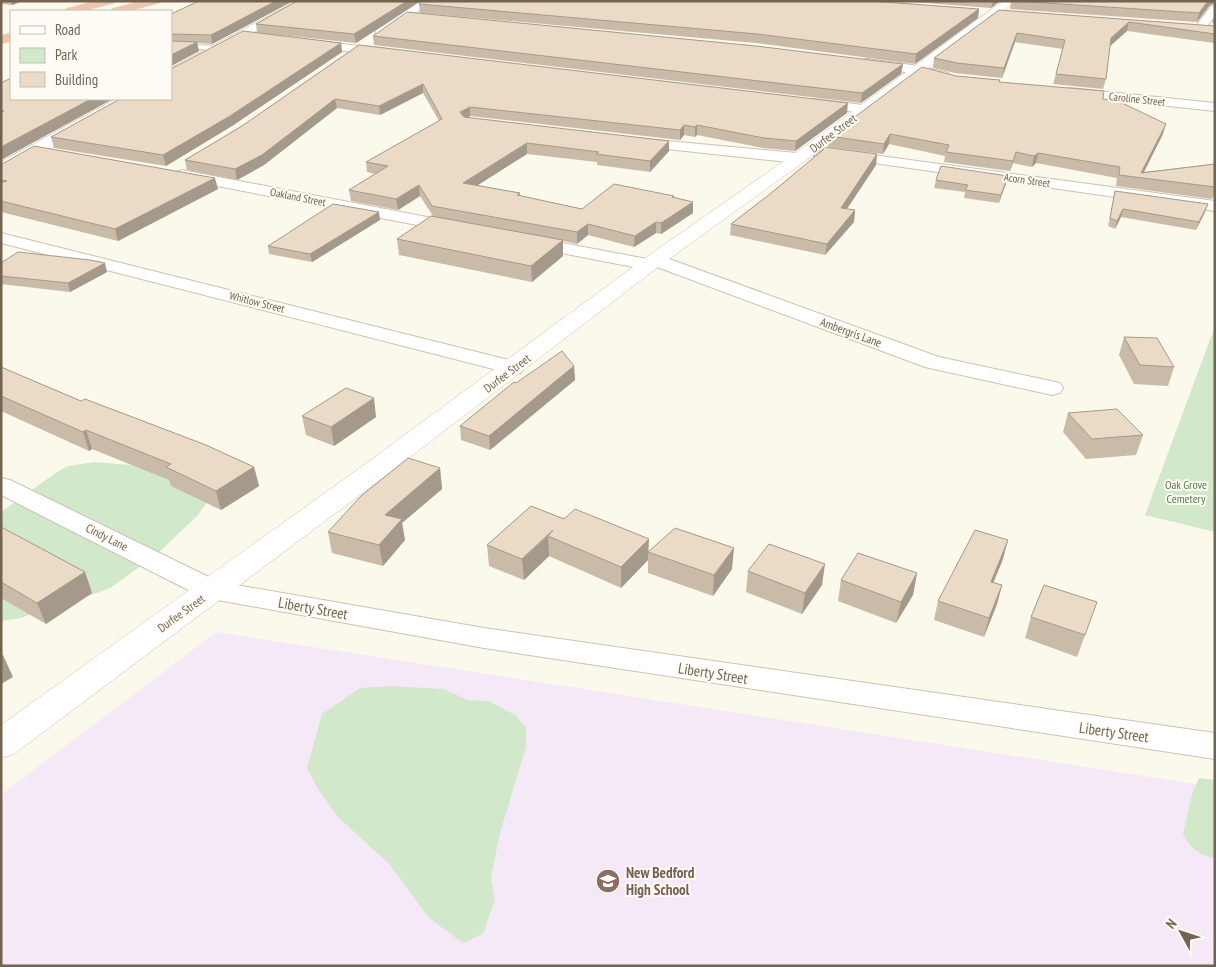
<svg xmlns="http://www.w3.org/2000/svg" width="1216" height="967" font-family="'PT Sans Narrow',sans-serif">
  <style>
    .education { fill: #f5e9f8 }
    .green { fill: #d2e8cb }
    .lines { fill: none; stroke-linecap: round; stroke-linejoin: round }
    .lane-casing { stroke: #ccc2b3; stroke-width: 2 }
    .street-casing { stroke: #ccc2b3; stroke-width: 2 }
    .secondary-casing { stroke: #cec3b1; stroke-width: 1 }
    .highway-casing { stroke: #dbd6d2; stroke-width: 1 }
    .lane { fill: #fff; fill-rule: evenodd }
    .street { fill: #fff; fill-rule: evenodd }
    .secondary { fill: #fff; fill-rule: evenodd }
    .highway { fill: #eec7ab; fill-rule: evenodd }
    .wall { fill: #cabba9 }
    .shaded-wall { fill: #a4998a }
    .building { fill: #ebdac5; stroke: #a4998a }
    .labels { text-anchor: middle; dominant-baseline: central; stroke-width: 4; stroke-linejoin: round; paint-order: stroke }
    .far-street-label { font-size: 11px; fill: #746351; stroke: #fdfbf3 }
    .street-label { font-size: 12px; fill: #746351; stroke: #fdfbf3 }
    .park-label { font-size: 12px; fill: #547e4d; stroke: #fdfbf3 }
    .near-street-label { font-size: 15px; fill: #746351; stroke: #fdfbf3 }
    .near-education-label { font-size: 15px; font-weight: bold; fill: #785e54; stroke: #fdfbf3; text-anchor: start }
  </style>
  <rect width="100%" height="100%" fill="#fbf8ec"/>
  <!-- education -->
  <path class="education" d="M216 632 1215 787V966H1V795Z"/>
  <!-- green -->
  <path class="green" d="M1215 326V532L1145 515Z
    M95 462 165 468 209 487 206 504 198 515 155 556 110 588 62 606 46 608 21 618 1 621V512L57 472 68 466Z
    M389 686 444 689 468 700 488 701 515 715 526 728V747L500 833 491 877 495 900 483 934 463 943 429 918 389 864 338 817 318 789 307 768 322 714 360 688Z
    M1199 778 1215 780 1214 858C1200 856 1189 847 1183 834L1192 794Z"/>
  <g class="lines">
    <!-- lane casing -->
    <g class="lane-casing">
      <path id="lane" d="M171 44 220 46 223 48 220 50 171 48Z"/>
    </g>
    <!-- street casing -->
    <g class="street-casing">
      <path id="street" d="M421 1H433L385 34H377L375 32 377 30Z
        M1215 5V16L1204 30H1196L1194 28 1196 26 1211 6Z
        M307 40 387 49 393 53 387 57 303 45 301 43 303 41Z
        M867 59 919 66 948 73 950 76 944 80 919 74 863 66 861 63 863 60Z
        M1070 88 1215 103V111L1065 95 1063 92Z
        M814 99 863 105 870 109 863 113 809 106 807 103 809 100Z
        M635 138 797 153 802 155 805 158 802 161 797 163 630 145 628 142 630 139Z
        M843 151 1215 201V211L838 158 836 155 838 152Z
        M182 170 458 223 464 224 467 228 464 232 458 233 176 178 174 175 176 172Z
        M1 233 521 363 524 368 521 373 513 374 1 243Z
        M531 237 647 259 649 256 655 255 661 256 939 357 1060 383 1063 388 1060 393 1052 395 925 367 657 267 649 270 525 246 522 242 525 238Z
        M1 478 10 480 219 582 484 628 1215 733V759L484 648 212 599 202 597 1 495Z"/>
    </g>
    <!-- secondary casing -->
    <g class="secondary-casing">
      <path id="secondary" d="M297 1H311L171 78V68Z
        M1003 1H1016L816 153 662 264 384 477 14 754 1 758V725L364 465 648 256 804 147Z
        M116 99H133L131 102 7 173 1 174V162Z"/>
    </g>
    <!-- highway casing -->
    <g class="highway-casing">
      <path id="highway" d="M95 1H115L114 3 83 11H64L66 9Z
        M141 1H160L159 3 129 11H110L112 9Z
        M11 33V41L1 44V36Z"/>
    </g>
    <!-- lane -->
    <use href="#lane" class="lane"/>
    <!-- street -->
    <use href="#street" class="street"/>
    <!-- secondary -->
    <use href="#secondary" class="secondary"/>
    <!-- highway -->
    <use href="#highway" class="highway"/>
  </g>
  <!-- wall -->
  <path class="wall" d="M1 1H23L12 5 1 4Z
    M293 1 212 44 197 43 199 51 171 66V14Z
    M297 1H872L979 9 978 18 915 64 756 43 420 13 419 4 420 3 419 2 356 43 271 34 341 43 342 52 232 126 166 166 54 148 51 137 257 33 256 24Z
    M899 1H1000L991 8Z
    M1011 1H1215V3L1210 5 1197 22 1010 9Z
    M999 10 1215 26V46L1214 43 1127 31 1110 46 1106 79 1103 89 1053 84 1063 49 1015 42 1002 78 955 73 933 68 934 58Z
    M1215 14V24L1212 23Z
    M373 36 903 64 901 74 861 103 374 45Z
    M359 45 847 113 795 151 763 148 697 135 695 137 684 135 680 140 470 116 468 118 669 151 650 172 597 165V162L527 154 477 185 520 193V196L582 209 674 198 693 202V213L661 234 656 233 634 247 588 235 577 244 563 241V256L532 282 399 255 397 239 433 216 420 196 398 210 351 201 349 190 375 174 367 172 366 162 439 121 423 93 380 115 337 108 264 165 237 180 187 170 185 160 242 126Z
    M956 76 999 82 1103 99 1163 134 1143 172 1215 164V193L1212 199 1116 186 1117 178 1036 163 1032 167 1013 163 1010 171 944 162 945 156 889 144 883 154 828 147 829 136Z
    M814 147 877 154 876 165 847 209 855 210 854 222 825 255 730 235 731 224 770 194 814 158H813Z
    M1 164 218 189 118 241 1 212Z
    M1008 176 1006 183 999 203 964 198 965 192 934 188 936 180Z
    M1115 191 1208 204 1205 212 1196 230 1121 217 1115 229 1108 226Z
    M380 220 312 262 269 254 268 246Z
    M1 263 107 272 70 292 1 284Z
    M1124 337 1174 367 1168 386 1134 384 1119 355Z
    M574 366 575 380 490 450 461 440 460 426 516 383Z
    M1 367 81 401 254 467 259 486 221 510 171 486 169 480 92 449 89 451 1 411Z
    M1068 413 1143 435 1136 455 1086 459 1063 432Z
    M302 416 376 417 334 446 306 435Z
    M440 468 442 489 402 523 405 540 383 566 332 553 328 532Z
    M531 506 649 551 732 569 713 596 648 573V560L621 588 549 556 524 580 489 566 487 545Z
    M1 527 85 572 92 593 46 624 1 598Z
    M1003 559 993 582 1002 585 997 604 984 637 934 620 938 601Z
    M748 571 822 585 802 614 746 592Z
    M917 573 913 595 896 623 838 601 841 580Z
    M1097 602 1077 657 1025 638 1031 617Z"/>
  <!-- shaded-wall -->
  <path class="shaded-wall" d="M11 1H23L12 5Z
    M276 1H293L212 44 211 35Z
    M407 1H419V2L356 43 354 34Z
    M993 1H1000L991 8Z
    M1208 1H1215V3L1210 5 1197 22 1199 13Z
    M979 9 978 18 915 64 916 54Z
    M1129 22 1127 31 1109 47 1111 38Z
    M1017 33 1015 42 1002 78 1004 68Z
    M197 42 199 51 171 66V55Z
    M341 43 342 52 232 126 166 166 163 155Z
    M903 64 901 74 861 103 862 93Z
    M423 84V93L380 115 379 106Z
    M91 99H113L1 160V147Z
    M335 99 337 108 264 165 237 180 235 169Z
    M848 103 847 113 795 151 796 141Z
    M470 107V116L461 122 460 112Z
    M1166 124 1163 134 1141 178V173Z
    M684 125V135L680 140V130Z
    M697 125V135L695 137V127Z
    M890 134 889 144 883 154 884 144Z
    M669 141V151L650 172V161Z
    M527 143V154L464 194 463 183Z
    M1016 152 1013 163 1010 171 1013 161Z
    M1038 153 1036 163 1032 167 1034 156Z
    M877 154 876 165 840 219 841 208Z
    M1008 176 1006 183 999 203 1001 195Z
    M215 178 218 189 118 241 115 229Z
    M419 185 420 196 398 210 396 199Z
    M693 202V213L661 234V223Z
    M1208 204 1205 212 1196 230 1199 222Z
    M1123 209 1121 217 1115 229 1117 221Z
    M855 210 854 222 825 255 827 244Z
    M379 212 380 220 312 262 310 254Z
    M656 222V233L634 247 635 236Z
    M588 224V235L577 244V232Z
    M563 240V256L532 282 531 266Z
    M105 263 107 272 70 292 68 283Z
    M574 366 575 380 490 450 489 436Z
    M374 398 376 417 334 446 331 427Z
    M86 430 92 449 89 451 83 432Z
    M254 467 259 486 221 510 216 491Z
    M440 468 442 489 402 523 405 540 383 566 379 545 385 515Z
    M548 536 549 556 524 580 522 559Z
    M649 539 648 560 621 588V567Z
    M1008 540 1003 559 986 601 991 582Z
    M734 548 732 569 713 596 714 575Z
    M825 564 822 585 802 614 805 593Z
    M85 572 92 593 46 624 37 603Z
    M917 573 913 595 896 623 901 602Z
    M1002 585 997 604 984 637 989 618Z
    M3 655 13 677 1 684V656Z"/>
  <!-- building -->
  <path class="building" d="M199 1H276L211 35 171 34V14Z
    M297 1H407L354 34 256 24Z
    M421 1H871L979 9 916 54 757 34 419 4Z
    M1015 1H1208L1199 13Z
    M999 10 1215 26V34L1129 22 1111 38 1106 79 1056 74 1065 40 1017 33 1004 68 957 63 934 58Z
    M407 12 756 46 903 64 862 93 373 36Z
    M243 31 341 43 230 116 163 155 51 137 120 99H171V69Z
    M171 41 197 42 171 55Z
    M359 45 848 103 796 141 764 138 697 125 695 127 684 125 680 130 470 107 460 112 464 117 669 141 650 161 596 154 599 152 527 143 463 183 520 193 517 195 582 209 614 184 674 196 672 197 693 202 661 223 656 222 635 236 588 224 577 232 432 206 419 185 396 199 349 190 388 166 366 162 442 119 423 84 379 106 335 99 262 155 235 169 185 160 242 126Z
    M922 67 956 76 1000 80 999 82 1104 91 1103 99 1116 100 1166 124 1141 173 1215 164V187L1119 175 1120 167 1038 153 1034 156 1016 152 1013 161 946 152 949 145 890 134 884 144 829 136Z
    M11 78V99H91L1 147V112L4 111H1V83Z
    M34 146 215 178 115 229 1 201V183L7 181 1 180V164L4 163Z
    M816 146 877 154 841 208 855 210 827 244 731 224 770 194 824 149 814 147Z
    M941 166 1008 176 1001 195 965 190 968 185 936 180Z
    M1115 191 1208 204 1199 222 1123 209 1117 221 1110 218Z
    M333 204 379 212 310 254 268 246Z
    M431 216 563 240 531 266 397 239Z
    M18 252 90 260 105 263 68 283 1 276V263Z
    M1124 337 1157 338 1174 367 1140 365Z
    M562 351 574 366 489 436 460 426 514 382 516 383Z
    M1 367 81 401 85 399 206 445 254 467 216 491 166 467 171 464 86 430 83 432 1 396Z
    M346 388 374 398 331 427 302 416Z
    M1117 409 1143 435 1092 439 1068 413Z
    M408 458 440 468 385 515 402 519 379 545 328 532 361 496Z
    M531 506 564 519 575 509 649 539 621 567 548 536 553 530 522 559 487 545Z
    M1 527 18 536 85 572 37 603 1 582Z
    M675 528 734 548 714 575 648 552Z
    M975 530 1008 540 991 582 1002 585 989 618 938 601Z
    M769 544 825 564 805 593 748 571Z
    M858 553 917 573 901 602 841 580Z
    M1044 585 1097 602 1085 635 1031 617Z"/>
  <!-- icons -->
  <defs>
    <g id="school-disc" transform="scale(1.25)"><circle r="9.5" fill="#8d6e63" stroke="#fdfbf3"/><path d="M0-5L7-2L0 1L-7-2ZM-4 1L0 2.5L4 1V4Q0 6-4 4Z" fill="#fff"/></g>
  </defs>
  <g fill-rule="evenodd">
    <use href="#school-disc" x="608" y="881"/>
  </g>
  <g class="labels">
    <!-- far-street labels -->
    <g class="far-street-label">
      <text transform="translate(1137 99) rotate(6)">Caroline Street</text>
      <text transform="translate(1027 180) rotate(8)">Acorn Street</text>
      <text transform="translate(298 197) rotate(11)">Oakland Street</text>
      <text transform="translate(257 302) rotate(14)">Whitlow Street</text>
    </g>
    <!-- street labels -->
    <g class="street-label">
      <text transform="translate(833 133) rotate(-37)">Durfee Street</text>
      <text transform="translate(851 332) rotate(20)">Ambergris Lane</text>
      <text transform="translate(507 373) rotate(-37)">Durfee Street</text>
      <text transform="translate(107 537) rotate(27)">Cindy Lane</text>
      <text transform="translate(181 613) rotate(-36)">Durfee Street</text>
    </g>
    <!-- park labels -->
    <g class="park-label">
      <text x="1186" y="484">Oak Grove<tspan x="1186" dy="14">Cemetery</tspan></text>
    </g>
    <!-- near-street labels -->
    <g class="near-street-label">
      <text transform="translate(313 608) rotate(10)">Liberty Street</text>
      <text transform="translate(713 673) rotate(9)">Liberty Street</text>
      <text transform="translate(1114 732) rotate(8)">Liberty Street</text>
    </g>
    <!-- near-education labels -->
    <g class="near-education-label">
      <text x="626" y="872">New Bedford<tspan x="626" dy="17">High School</tspan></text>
    </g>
  </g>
  <!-- border -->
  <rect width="1216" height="967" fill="none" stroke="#746351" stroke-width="5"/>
  <!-- legend -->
  <rect x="10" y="10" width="162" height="90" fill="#fdfbf3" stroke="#c6beb2"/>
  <rect x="20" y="26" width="25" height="8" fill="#ffffff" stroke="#c6beb2"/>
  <text x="55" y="35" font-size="15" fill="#746351">Road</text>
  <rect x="20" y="48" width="25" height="15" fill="#d2e8cb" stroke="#c6beb2"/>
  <text x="55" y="60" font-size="15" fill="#746351">Park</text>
  <rect x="20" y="72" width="25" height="15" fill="#ebdac5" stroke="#c6beb2"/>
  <text x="55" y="85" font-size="15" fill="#746351">Building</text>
  <!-- north arrow -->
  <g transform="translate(1181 932) rotate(310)" stroke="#fdfbf3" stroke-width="4" paint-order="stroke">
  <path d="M0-4L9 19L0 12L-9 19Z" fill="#746351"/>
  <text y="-8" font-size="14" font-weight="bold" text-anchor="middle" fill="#746351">N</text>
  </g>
</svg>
